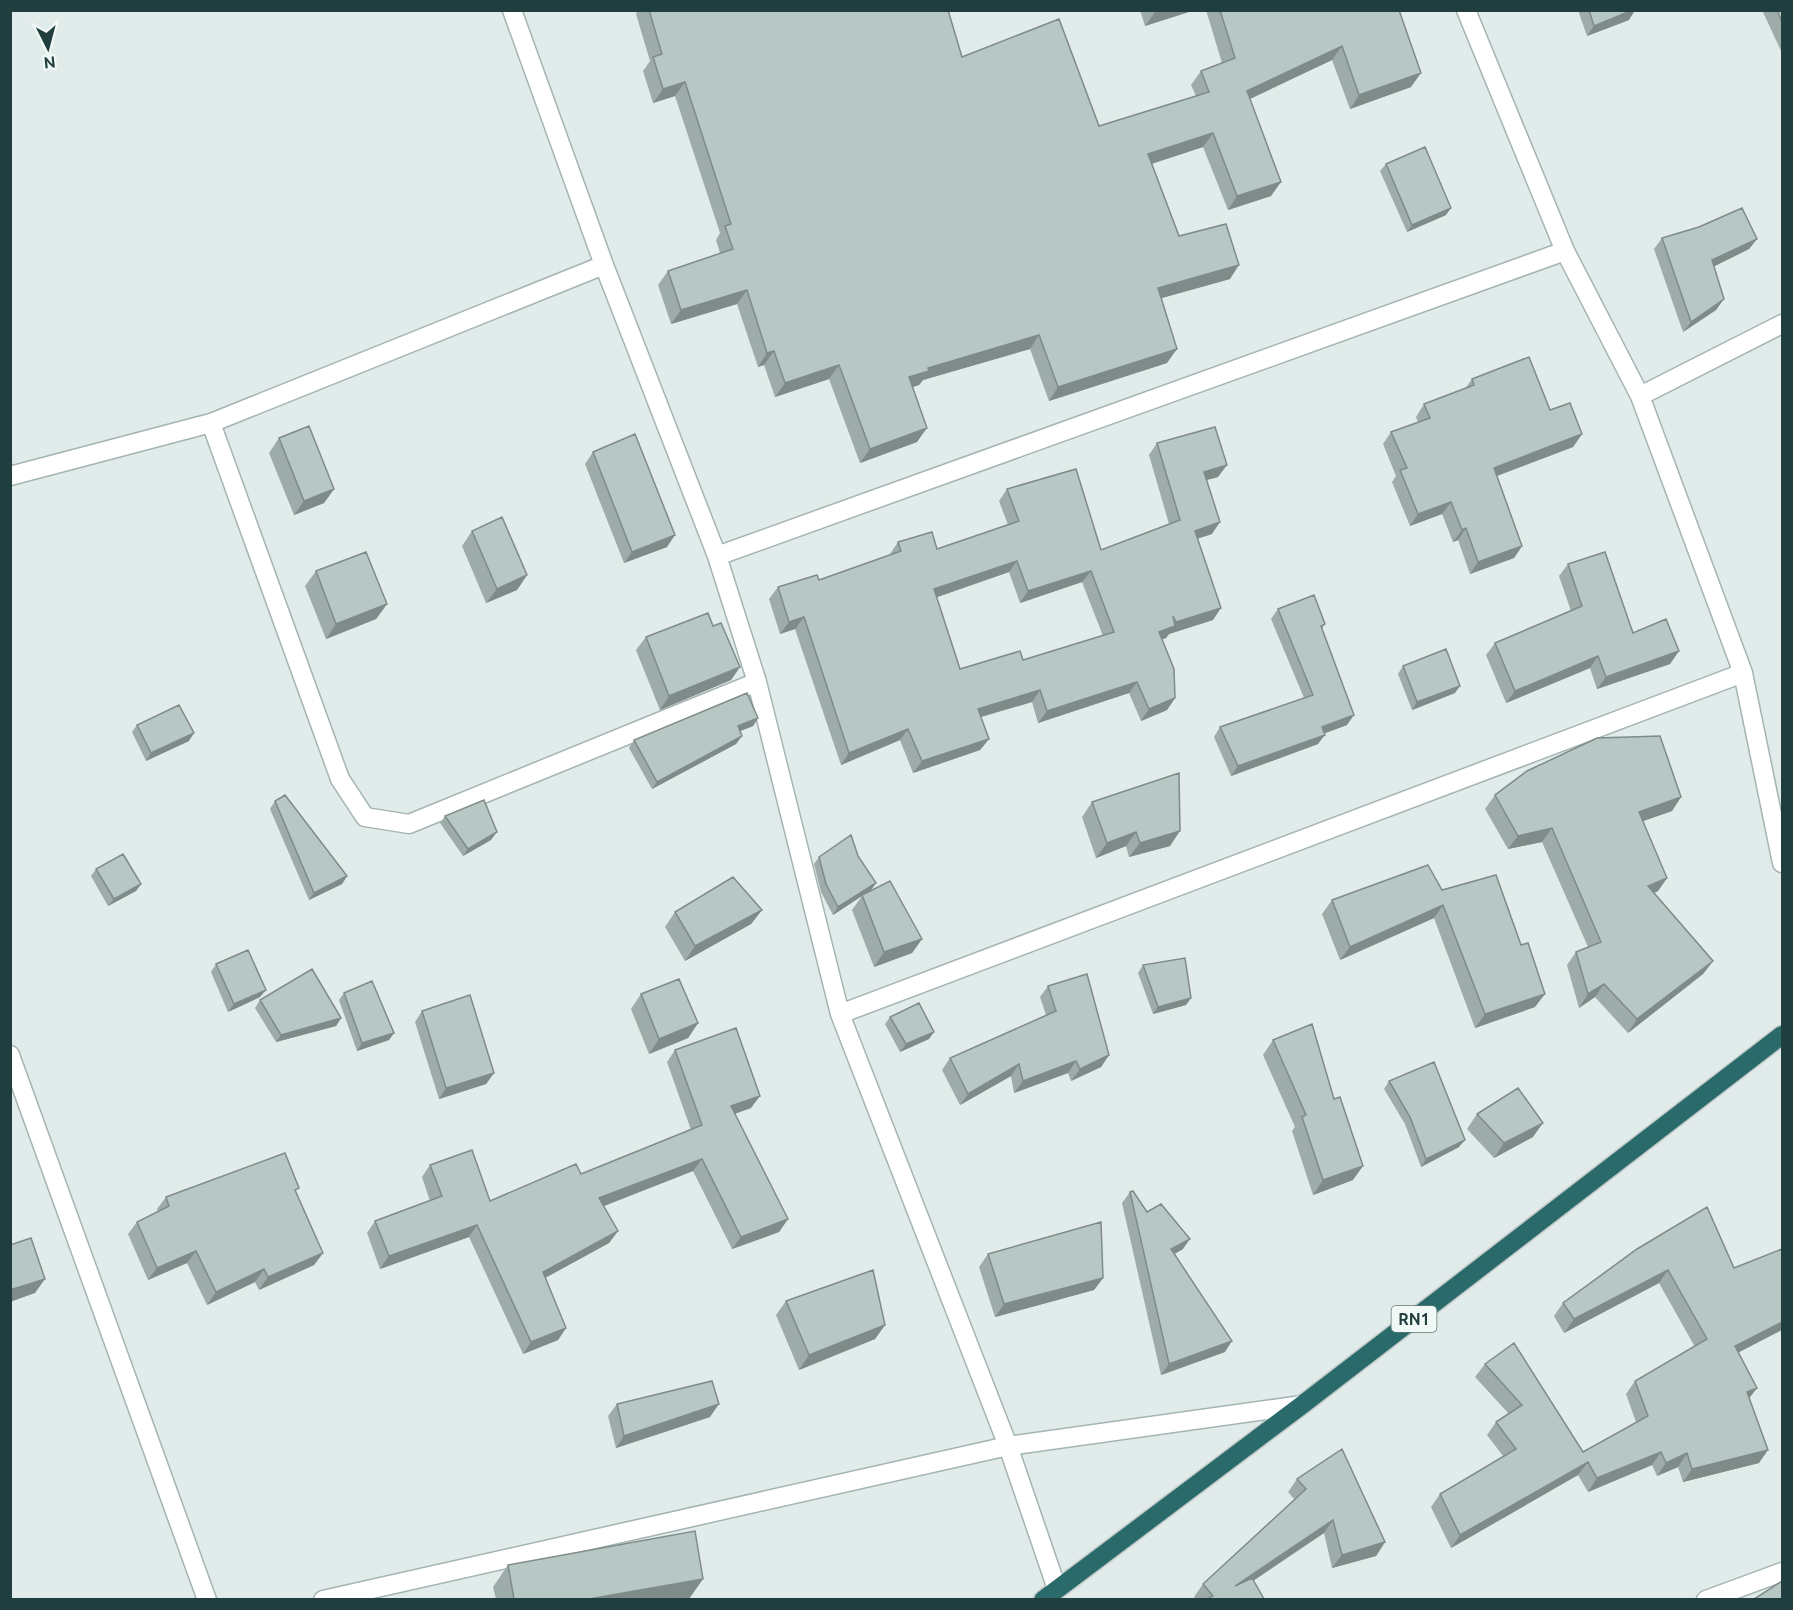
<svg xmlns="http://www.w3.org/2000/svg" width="1793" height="1610" font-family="Ubuntu,sans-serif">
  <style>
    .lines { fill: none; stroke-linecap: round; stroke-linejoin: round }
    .minor-casing { stroke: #a3b4b3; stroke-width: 21 }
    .highway-casing { stroke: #c1c9c9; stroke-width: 21 }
    .minor { stroke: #fff; stroke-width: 18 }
    .highway { stroke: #2a6a6b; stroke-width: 18 }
    .wall { fill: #9daba9; fill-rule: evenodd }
    .shaded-wall { fill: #7f8b89 }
    .building { fill: #b6c7c4; stroke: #7f8b89; stroke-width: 1.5; fill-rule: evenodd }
    .labels { text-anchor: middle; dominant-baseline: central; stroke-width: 4.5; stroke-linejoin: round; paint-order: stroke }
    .shield { fill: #f1f9f7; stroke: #5f7675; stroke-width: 1.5 }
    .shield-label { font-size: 16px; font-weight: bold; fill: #203e3d }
  </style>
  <rect width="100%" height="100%" fill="#e1ecea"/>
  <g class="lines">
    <!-- minor casing -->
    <g class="minor-casing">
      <path id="minor" d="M512 10 604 265 717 556 757 682 840 1014 1008 1446 1057 1589
        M1466 10 1565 251 1640 396 1743 673 1782 863
        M1640 396 1782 324
        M211 423 340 779 365 817 409 824 757 682
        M10 476 211 423 604 265
        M717 556 1565 251
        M840 1014 1743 673
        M10 1055 207 1600
        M323 1600 1008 1446 1302 1405
        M1706 1600 1782 1572"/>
    </g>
    <!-- highway casing -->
    <g class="highway-casing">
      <path id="highway" d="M1043 1600 1302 1405 1782 1035"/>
    </g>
    <!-- minor -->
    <use href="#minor" class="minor"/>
    <!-- highway -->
    <use href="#highway" class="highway"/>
  </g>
  <!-- wall -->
  <path class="wall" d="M638 10H948L962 57 1099 126 1196 96 1191 85 1201 71 1222 63 1206 10H1399L1411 87 1350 109 1332 60 1250 99 1271 196 1228 210 1203 147 1152 164 1179 236 1230 279 1161 298 1167 363 1049 401 1030 349 923 380 919 385 913 387 917 442 860 463 829 379 775 397 764 365 758 367 737 304 671 324 658 285 668 271 720 253 716 240 720 233 675 96 653 103 643 71 650 61 636 14Z
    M1140 10H1195L1145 26Z
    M1578 10H1635L1629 20 1587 36Z
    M1762 10H1782V53Z
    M1386 164 1446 215 1407 232 1380 171Z
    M1662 238 1757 239 1749 249 1714 266 1716 310 1683 332 1654 249Z
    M1472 379 1550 410 1582 434 1573 447 1497 476 1522 546 1514 558 1470 574 1458 540 1453 542 1442 514 1410 526 1392 482 1396 476 1383 444 1391 432 1418 422 1416 417 1424 404 1465 389Z
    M279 438 334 489 324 503 294 515 269 453Z
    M1157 443 1218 477 1206 480 1212 534 1197 539 1213 620 1169 634 1166 638 1162 639 1175 698 1167 710 1141 721 1129 693 1038 723 1032 702 981 717 989 739 980 750 913 773 900 740 841 765 795 629 780 634 769 599 778 587 819 580 890 555V554L898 542 937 549 1008 525 999 501 1007 489 1101 550 1169 524 1149 455ZM1009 572 1020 603 1082 582 1103 636 1023 660 960 669 937 597Z
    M593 452 667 547 624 563 585 464Z
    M472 531 527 575 517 590 486 603 462 546Z
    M1568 564 1633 633 1679 651 1670 664 1597 689 1590 668 1506 703 1486 655 1495 643 1571 611 1559 576Z
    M316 571 387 604 376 619 326 639 305 586Z
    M1278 609 1325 624 1322 629 1347 725 1324 733 1318 744 1231 776 1214 737 1220 727 1304 698 1271 619Z
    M646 637 740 667 731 680 660 710 636 650Z
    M1403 666 1455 693 1412 710 1398 674Z
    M758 718 753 726 740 731 742 736 736 744 652 789 629 748 634 740Z
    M137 725 189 741 146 761 132 732Z
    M1495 795 1681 797 1672 811 1643 821 1667 878 1658 891 1654 893 1713 961 1703 974 1628 1033 1595 997 1579 1008 1567 965 1576 952 1588 947 1542 842 1508 849 1485 809Z
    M275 801 347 876 342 884 309 900 270 809Z
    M1092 802 1170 846 1129 857 1126 846 1096 858 1082 817Z
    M445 816 491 840 463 856 440 823Z
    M858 856 876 883 871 890 922 939 912 953 874 967 852 910 862 896 833 915 821 892 814 864 819 857Z
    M96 869 141 884 136 891 108 906 91 876Z
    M1442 890 1535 1007 1475 1028 1434 918 1340 960 1322 914 1332 900Z
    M762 910 751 924 685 961 665 927 675 912Z
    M216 964 260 997 228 1012 211 972Z
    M1143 965 1191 998 1186 1005 1153 1014 1138 973Z
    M1048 986 1109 1055 1101 1067 1071 1081 1068 1073 1014 1093 1011 1076 960 1105 942 1070 950 1058 1046 1015 1040 997Z
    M344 993 394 1033 389 1040 357 1051 339 1000Z
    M641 994 698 1023 688 1038 649 1054 631 1009Z
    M260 1000 341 1018 336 1026 276 1042 255 1008Z
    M422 1011 494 1073 486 1084 439 1099 415 1022Z
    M890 1017 929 1039 900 1052 885 1024Z
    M1273 1040 1353 1180 1313 1195 1292 1131 1295 1127 1263 1055Z
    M675 1050 751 1108 735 1114 788 1219 779 1232 732 1249 693 1171 604 1206 618 1231 609 1243 545 1278 566 1328 558 1340 523 1354 469 1237 380 1269 367 1233 375 1221 430 1201 422 1177 430 1165 490 1201 581 1174 691 1130 667 1062Z
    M1389 1081 1459 1147 1421 1167 1405 1124 1384 1089Z
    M1477 1114 1533 1137 1494 1158 1467 1129Z
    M296 1192 323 1253 314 1265 259 1290 255 1282 207 1305 187 1263 148 1280 128 1234 137 1222 158 1212 157 1209 166 1197Z
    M1130 1192 1147 1212 1183 1249 1174 1254 1225 1352 1161 1375 1122 1203Z
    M1707 1207 1739 1353 1757 1388 1749 1398 1759 1463 1683 1482 1678 1467 1657 1476 1652 1465 1588 1492 1578 1475 1451 1548 1431 1507 1440 1494 1503 1456 1487 1435 1496 1422 1509 1414 1475 1377 1485 1364 1583 1452 1636 1422 1626 1394 1635 1381 1695 1347 1659 1283 1564 1333 1554 1316 1563 1303Z
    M988 1254 1103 1278 1094 1290 995 1317 979 1267Z
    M786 1301 885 1325 875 1339 799 1370 776 1315Z
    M617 1404 710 1417 616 1448 608 1416Z
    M1297 1479 1385 1542 1376 1556 1332 1568 1324 1533 1253 1581 1264 1599H1196L1194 1597 1203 1584 1295 1500 1288 1492Z
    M508 1565 689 1599H496L493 1587Z"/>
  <!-- shaded-wall -->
  <path class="shaded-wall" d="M1160 10H1195L1145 26 1155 12Z
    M1633 10H1635L1629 20 1587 36 1594 26Z
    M1342 46 1332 60 1237 105 1247 91Z
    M1421 73 1411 87 1350 109 1359 95Z
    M685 82 675 96 653 103 663 89Z
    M1213 133 1203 147 1138 168 1148 154Z
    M1281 182 1271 196 1228 210 1237 196Z
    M1451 208 1446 215 1407 232 1412 225Z
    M1757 239 1749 249 1705 271 1712 260Z
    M1239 265 1230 279 1148 302 1158 288Z
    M747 290 737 304 671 324 681 310Z
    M1724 299 1716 310 1683 332 1691 322Z
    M1039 335 1030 349 923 380 919 385 899 391 909 377 928 368Z
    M1177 349 1167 363 1049 401 1058 387Z
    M774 351 764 365 758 367 767 353Z
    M839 365 829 379 775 397 785 383Z
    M927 428 917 442 860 463 870 449Z
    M1582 434 1573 447 1486 480 1494 468Z
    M1227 465 1218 477 1195 483 1204 472Z
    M334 489 324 503 294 515 304 501Z
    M1451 502 1442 514 1410 526 1418 514Z
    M1220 522 1212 534 1186 542 1195 531Z
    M1466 528 1458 540 1453 542 1462 530Z
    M675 535 667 547 624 563 632 552Z
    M1522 546 1514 558 1470 574 1478 562Z
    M1017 561 1009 572 926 601 934 589Z
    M1091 571 1082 582 1020 603 1028 591Z
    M527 575 517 590 486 603 497 589Z
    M387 604 376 619 326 639 336 624Z
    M1221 608 1213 620 1169 634 1166 638 1150 644 1159 632 1173 627 1176 622Z
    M804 617 795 629 780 634 789 622Z
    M1679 651 1670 664 1597 689 1606 677Z
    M1598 656 1590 668 1506 703 1515 691Z
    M740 667 731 680 660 710 669 696Z
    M1137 682 1129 693 1038 723 1047 711Z
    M1460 686 1455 693 1412 710 1417 702Z
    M1040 690 1032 702 970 720 978 709Z
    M1175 698 1167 710 1141 721 1149 709Z
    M1354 715 1347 725 1315 737 1322 727Z
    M758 718 753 726 733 734 738 726Z
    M908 729 900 740 841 765 849 753Z
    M194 733 189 741 146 761 151 753Z
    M1325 735 1318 744 1231 776 1238 766Z
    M742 736 736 744 652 789 657 782Z
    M989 739 980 750 913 773 922 761Z
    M1681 797 1672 811 1629 826 1639 812Z
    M1552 828 1542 842 1508 849 1518 836Z
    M1180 831 1170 846 1129 857 1140 843Z
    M497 832 491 840 463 856 468 849Z
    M1136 832 1126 846 1096 858 1107 843Z
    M347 876 342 884 309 900 314 893Z
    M1667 878 1658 891 1639 900 1648 886Z
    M876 883 871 890 833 915 838 907Z
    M141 884 136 891 108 906 114 899Z
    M1443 905 1434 918 1340 960 1350 947Z
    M762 910 751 924 685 961 695 946Z
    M922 939 912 953 874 967 884 952Z
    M1713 961 1703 974 1628 1033 1637 1019Z
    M1604 984 1595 997 1579 1008 1588 994Z
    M266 990 260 997 228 1012 234 1004Z
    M1545 994 1535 1007 1475 1028 1485 1014Z
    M1191 998 1186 1005 1153 1014 1158 1007Z
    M341 1018 336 1026 276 1042 281 1035Z
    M698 1023 688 1038 649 1054 659 1039Z
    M934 1032 929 1039 900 1052 906 1044Z
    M394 1033 389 1040 357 1051 362 1043Z
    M1109 1055 1101 1067 1071 1081 1080 1069Z
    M1076 1061 1068 1073 1014 1093 1023 1081Z
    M1019 1064 1011 1076 960 1105 968 1094Z
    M494 1073 486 1084 439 1099 446 1088Z
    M760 1096 751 1108 722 1118 731 1106Z
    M1543 1123 1533 1137 1494 1158 1504 1143Z
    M1465 1140 1459 1147 1421 1167 1426 1159Z
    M702 1159 693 1171 591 1211 599 1198Z
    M1363 1166 1353 1180 1313 1195 1323 1180Z
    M788 1219 779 1232 732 1249 741 1237Z
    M477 1225 469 1237 380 1269 389 1256Z
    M618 1231 609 1243 534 1284 543 1272Z
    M1190 1239 1183 1249 1164 1260 1171 1249Z
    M196 1251 187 1263 148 1280 157 1268Z
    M323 1253 314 1265 259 1290 268 1277Z
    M264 1269 255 1282 207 1305 216 1292Z
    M1668 1270 1659 1283 1564 1333 1574 1319Z
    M1103 1278 1094 1290 995 1317 1004 1304Z
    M45 1279 35 1293 10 1302V1290Z
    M1782 1322V1330L1726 1359 1735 1346Z
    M885 1325 875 1339 799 1370 809 1355Z
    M566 1328 558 1340 523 1354 531 1342Z
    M1232 1341 1225 1352 1161 1375 1169 1364Z
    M1757 1388 1747 1401V1392Z
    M719 1404 710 1417 616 1448 624 1436Z
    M1768 1450 1759 1463 1683 1482 1692 1469Z
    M1661 1452 1652 1465 1588 1492 1597 1478Z
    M1687 1453 1678 1467 1657 1476 1666 1463Z
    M1588 1462 1578 1475 1451 1548 1460 1535Z
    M1333 1520 1324 1533 1226 1599 1235 1586Z
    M1385 1542 1376 1556 1332 1568 1342 1555Z
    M703 1579 689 1599H589Z"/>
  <!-- building -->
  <path class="building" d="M649 10H948L962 57 1059 19 1099 126 1209 92 1201 71 1235 58 1220 10H1399L1421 73 1359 95 1342 46 1247 91 1281 182 1237 196 1213 133 1148 154 1179 236 1226 224 1239 265 1158 288 1177 349 1058 387 1039 335 928 368 929 371 909 377 927 428 870 449 839 365 785 383 774 351 767 353 747 290 681 310 668 271 733 249 725 226 731 224 685 82 663 89 653 57 662 54Z
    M1589 10H1633L1594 26Z
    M1777 10H1782V22Z
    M1425 147 1451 208 1412 225 1386 164Z
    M1742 208 1757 239 1712 260 1724 299 1691 322 1662 238 1699 227Z
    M1529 357 1550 410 1570 403 1582 434 1494 468 1522 546 1478 562 1466 528 1462 530 1451 502 1418 514 1400 470 1407 468 1391 432 1430 418 1424 404 1474 385 1472 379Z
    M309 426 334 489 304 501 279 438Z
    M1215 427 1227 465 1204 472 1220 522 1195 531 1221 608 1176 622 1173 616 1175 626 1159 632 1174 669 1175 698 1149 709 1137 682 1047 711 1040 690 978 709 989 739 922 761 908 729 849 753 804 617 789 622 778 587 817 575 819 580 901 551 898 542 932 532 937 549 1019 521 1007 489 1076 469 1101 550 1180 520 1157 443ZM1017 561 1028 591 1091 571 1114 632 1023 660 1020 651 960 669 934 589Z
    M635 434 675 535 632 552 593 452Z
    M502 517 527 575 497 589 472 531Z
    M366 552 387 604 336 624 316 571Z
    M1605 552 1633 633 1666 619 1679 651 1606 677 1598 656 1515 691 1495 643 1582 606 1568 564Z
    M1314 595 1325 624 1321 626 1354 715 1322 727 1325 735 1238 766 1220 727 1313 695 1278 609Z
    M708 613 713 626 721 623 740 667 669 696 646 637Z
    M1446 649 1460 686 1417 702 1403 666Z
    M747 693 758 718 738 726 742 736 657 782 634 740Z
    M179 705 194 733 151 753 137 725Z
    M1660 736 1681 797 1639 812 1667 878 1648 886 1713 961 1637 1019 1604 984 1588 994 1576 952 1601 942 1552 828 1518 836 1495 795 1527 771 1597 738Z
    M1179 773 1180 831 1140 843 1136 832 1107 843 1092 802Z
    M285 795 347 876 314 893 275 801Z
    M484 800 497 832 468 849 445 816Z
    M851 835 858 856 876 883 838 907 826 884 819 857Z
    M123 854 141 884 114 899 96 869Z
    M1428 865 1442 890 1496 875 1521 945 1528 943 1545 994 1485 1014 1443 905 1350 947 1332 900Z
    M733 877 762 910 695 946 675 912Z
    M890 881 922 939 884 952 862 895Z
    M248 950 266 990 234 1004 216 964Z
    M1185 958 1191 998 1158 1007 1143 965Z
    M312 969 341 1018 281 1035 260 1000Z
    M1087 974 1109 1055 1080 1069 1076 1061 1023 1081 1019 1064 968 1094 950 1058 1056 1011 1048 986Z
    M679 979 698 1023 659 1039 641 994Z
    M372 981 394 1033 362 1043 344 993Z
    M470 995 494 1073 446 1088 422 1011Z
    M919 1003 934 1032 906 1044 890 1017Z
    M1312 1024 1334 1099 1340 1097 1363 1166 1323 1180 1302 1117 1306 1115 1273 1040Z
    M736 1028 760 1096 731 1106 788 1219 741 1237 702 1159 599 1198 618 1231 543 1272 566 1328 531 1342 477 1225 389 1256 375 1221 442 1196 430 1165 472 1150 490 1201 576 1164 581 1174 702 1125 675 1050Z
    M1434 1062 1465 1140 1426 1159 1410 1117 1389 1081Z
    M1518 1088 1543 1123 1504 1143 1477 1114Z
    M285 1153 299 1188 295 1190 323 1253 268 1277 264 1269 216 1292 196 1251 157 1268 137 1222 169 1206 166 1197Z
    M1133 1191 1147 1212 1161 1204 1190 1239 1171 1249 1232 1341 1169 1364 1130 1192Z
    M1707 1207 1734 1268 1782 1249V1322L1735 1346 1757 1388 1747 1392 1768 1450 1692 1469 1687 1453 1666 1463 1661 1452 1597 1478 1588 1462 1460 1535 1440 1494 1516 1449 1496 1422 1522 1405 1485 1364 1514 1343 1583 1452 1648 1416 1635 1381 1707 1339 1668 1270 1574 1319 1563 1303 1637 1249Z
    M1101 1222 1103 1278 1004 1304 988 1254Z
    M31 1238 45 1279 10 1290V1245Z
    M873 1270 885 1325 809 1355 786 1301Z
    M712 1381 719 1404 624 1436 617 1404Z
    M1342 1449 1385 1542 1342 1555 1333 1520 1235 1586 1252 1578 1264 1599H1206L1213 1596 1203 1584 1306 1489 1297 1479Z
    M695 1531 703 1579 589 1599H514L508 1565Z
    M1782 1581V1599H1754Z"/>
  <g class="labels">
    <!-- shield labels -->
    <rect class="shield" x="1391.5" y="1306" width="45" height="26" rx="4.5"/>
    <g class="shield-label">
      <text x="1414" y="1319">RN1</text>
    </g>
  </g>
  <!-- border -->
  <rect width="1793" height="1610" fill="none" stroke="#203e3d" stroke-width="24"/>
  <!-- north arrow -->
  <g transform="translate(48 48) rotate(174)" stroke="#f1f9f7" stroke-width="4.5" paint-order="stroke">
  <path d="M0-4.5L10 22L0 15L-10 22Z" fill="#203e3d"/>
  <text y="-9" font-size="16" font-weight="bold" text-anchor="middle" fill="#203e3d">N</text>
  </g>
</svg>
